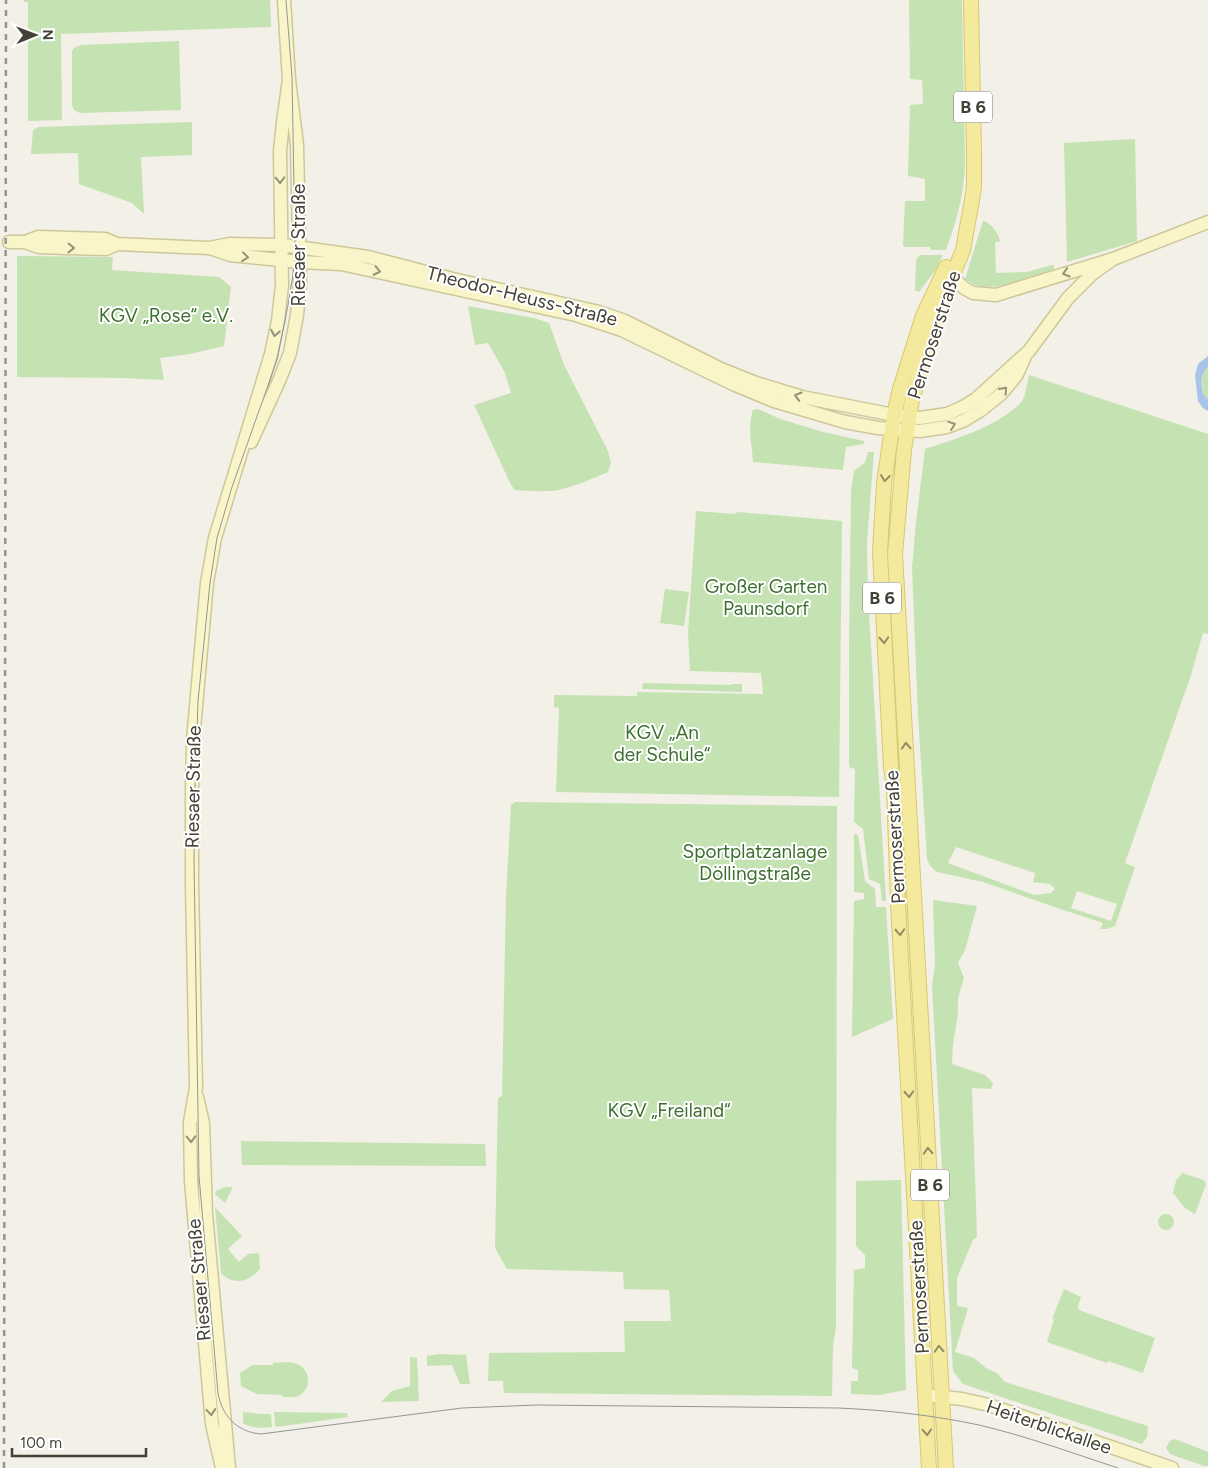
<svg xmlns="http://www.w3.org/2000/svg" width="1208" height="1468" font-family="Figtree,sans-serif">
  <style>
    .green { fill: #c5e2b3; fill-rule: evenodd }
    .water { fill: #a9c4e9 }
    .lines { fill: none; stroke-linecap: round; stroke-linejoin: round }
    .secondary-casing { stroke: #cdc89a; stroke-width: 15 }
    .primary-casing { stroke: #d8c96f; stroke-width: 16 }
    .secondary { stroke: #f9f5c9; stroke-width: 12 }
    .primary { stroke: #f4ea9d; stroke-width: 14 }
    .tram { stroke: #959595; stroke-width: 1 }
    .rail { stroke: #959595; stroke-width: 2.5; stroke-dasharray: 6 6; stroke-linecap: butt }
    .oneway { stroke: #959279 }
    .oneway2 { stroke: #938d65 }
    .labels { text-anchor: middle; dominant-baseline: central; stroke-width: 4; stroke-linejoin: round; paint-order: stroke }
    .shield { fill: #fff; stroke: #7c7a73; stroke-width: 1 }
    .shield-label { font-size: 18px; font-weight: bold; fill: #444137 }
    .street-label { font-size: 19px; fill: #444137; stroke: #fff }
    .park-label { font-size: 19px; fill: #3d702f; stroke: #fff }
  </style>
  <rect width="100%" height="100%" fill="#f2f0e7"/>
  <!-- green -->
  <path class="green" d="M24 0H270L271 27 61 34 62 120 28 121V2H24Z
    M909 0H962L965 165C964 195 956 223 946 250H931L930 247H904L903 245 905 201H925V179L908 176 910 105 923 104 922 80 910 79Z
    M179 41 181 110 80 113 74 110 72 106V51L74 48 81 45Z
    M192 122V155L141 157 144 214 132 203 79 184 78 153 31 154 33 130 39 127Z
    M1135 139 1137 241 1067 262 1064 143Z
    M983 221C990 222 1000 234 1000 242H995L996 273 1027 272 1052 265H1054V271C1032 277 998 292 975 285 972 283 968 281 965 279Z
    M920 255H943L936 269 919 292 915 290 916 260Z
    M17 256 113 257 112 270 219 277 231 287 224 346 190 354 160 358 164 380 123 378 17 377Z
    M468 306 534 318 549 323 564 365 608 451 611 463 608 472C592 479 575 486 559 490 545 492 529 491 515 490L511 485 474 405 511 393 505 373 488 343 475 345Z
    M1208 367V399L1203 394C1202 384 1200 374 1208 367Z
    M1029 375 1208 434V634L1203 633 1191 675 1125 863 1135 867 1115 926 1107 929H1100L1103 923 1070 912V910L1069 912 983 882 937 872 930 866 927 859 918 715 912 568 916 522 925 449C954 440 1002 425 1022 401 1026 395 1027 383 1029 375ZM956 847 1035 873 1033 882 1050 884 1055 889 1051 893 1034 895 948 863ZM1077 891 1117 904 1111 921 1071 908Z
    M758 409 780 419 823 432 864 441V444L846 447 843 470 753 462C752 444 747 428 753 410Z
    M868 452H874L867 542 868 595 886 901H882L880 884 869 879 863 829 854 822 855 769 849 767V647L851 492 854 471 865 462Z
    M696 511 734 514 738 512 842 521 839 797 556 792 559 708 554 707V695L637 696V692L763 694 761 673 690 671 688 633Z
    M665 589 689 592 684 626 660 623Z
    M643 683 731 685V684H742V692L642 689Z
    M515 802 837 806 836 1327 833 1346 832 1396 504 1393 503 1381H488L489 1353 625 1352 624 1321H671L669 1290 624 1289 623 1272 507 1269 495 1248 498 1098 502 1096 506 897 511 805Z
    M854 834 858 835 865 881 875 889 876 907H886L893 1019 852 1037 854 901 864 899V893L854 892Z
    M933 900 977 906 965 950 958 963 964 978 958 998V1013L953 1045 952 1064 985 1075 993 1083 991 1089 972 1088 977 1237 973 1240 957 1278V1306L968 1308 955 1352 974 1358 986 1368 997 1373 1005 1382 1148 1426 1147 1437 1142 1444 963 1384 953 1371 932 986 935 965Z
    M241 1141 485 1144 486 1166 242 1165Z
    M1182 1173 1204 1180 1206 1184 1195 1214 1185 1208 1173 1193 1176 1181Z
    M901 1180 906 1390 880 1395 851 1394V1381H858V1370L852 1368 854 1270 865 1268V1255L856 1246V1181Z
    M233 1187 225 1203 215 1194 216 1191 225 1187Z
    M215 1207 242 1236 228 1249 239 1262 248 1254 259 1253 260 1269C249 1282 233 1286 221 1273Z
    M1158 1222a8 8 0 1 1 16 0a8 8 0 1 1-16 0Z
    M1064 1289 1081 1297 1078 1306 1079 1310 1155 1338 1143 1373 1108 1361 1107 1363 1047 1342 1054 1319H1052Z
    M439 1354 466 1355 470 1384H460L452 1365 427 1366V1356Z
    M410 1357 417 1358 419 1401 381 1402 392 1391 410 1386Z
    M273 1363C281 1363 290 1361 297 1364 311 1369 312 1390 298 1396 293 1398 287 1397 282 1397V1395L257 1394 241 1386 240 1373 253 1365H273Z
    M243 1412 261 1414H271L272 1427C262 1428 252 1429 243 1423Z
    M274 1412 347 1413 348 1417 277 1427 275 1425Z
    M1175 1439 1208 1452V1466H1204L1170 1454 1166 1448 1170 1441Z"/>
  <!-- water -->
  <path class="water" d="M1208 356V367C1200 374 1201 384 1203 394L1208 399V411L1203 408 1198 401 1195 375 1198 364Z"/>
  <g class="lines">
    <!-- secondary casing -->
    <g class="secondary-casing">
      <path id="secondary" d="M9 242H25L38 237 105 239 117 244 209 248 230 244 282 245 368 257 453 279 599 312 625 321 721 369 756 383 802 397 894 415 920 418 947 414 963 407 976 399 1029 351 1068 298 1092 274 1113 259
        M25 242 39 247 66 248 106 249 117 244
        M210 248 230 255 300 262 341 264 355 267 576 315 622 330 733 384 774 401 845 422 878 428 920 431 947 427 965 420 981 410 1001 394 1016 376 1024 359
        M952 277 964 288 973 293 996 295 1113 259 1208 222
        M251 442 279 381 290 353 297 315 300 284 297 145 289 80 284 0
        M197 1097 203 1123 206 1214 229 1468
        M925 1395 962 1399 989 1405 1172 1468
        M222 1468 212 1424 191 1181 190 1122 196 1087 192 884V787L193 740 207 583 215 538 271 354 278 321 282 285 280 151 283 122 289 80"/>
    </g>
    <!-- primary casing -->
    <g class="primary-casing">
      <path id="primary" d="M929 1468 898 903 894 788 891 767 880 552 884 483 894 415 900 389 923 316 946 267
        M946 1468 895 554 904 450 912 400 931 334 942 301 963 250 972 200 974 187V152L971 0"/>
    </g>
    <!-- secondary -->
    <use href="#secondary" class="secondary"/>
    <!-- primary -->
    <use href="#primary" class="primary"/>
    <!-- tram -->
    <path class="tram" d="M286 0 292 77 295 242V262L288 305 277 360 232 487 217 538 210 583 198 701 195 790 194 859 199 1176 218 1393C222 1416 237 1432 261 1434L462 1408 536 1405 838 1408C885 1410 932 1415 979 1425 1026 1436 1072 1453 1118 1468"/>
    <!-- rail -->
    <path class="rail" d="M4 1468 6 0"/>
  </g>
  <!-- one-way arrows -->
  <defs><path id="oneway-chevron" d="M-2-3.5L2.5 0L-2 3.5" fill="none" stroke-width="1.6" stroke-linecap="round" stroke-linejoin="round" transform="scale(1.25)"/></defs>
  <g class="oneway">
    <use href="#oneway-chevron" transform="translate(280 180) rotate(89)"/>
    <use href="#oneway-chevron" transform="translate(71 248) rotate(1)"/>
    <use href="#oneway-chevron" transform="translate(245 257) rotate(7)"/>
    <use href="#oneway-chevron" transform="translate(377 271) rotate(12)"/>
    <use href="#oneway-chevron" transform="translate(1066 273) rotate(163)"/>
    <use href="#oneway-chevron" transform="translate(275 333) rotate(101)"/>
    <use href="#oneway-chevron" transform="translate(1004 390) rotate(-48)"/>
    <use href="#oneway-chevron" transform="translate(798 396) rotate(-164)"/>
    <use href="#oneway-chevron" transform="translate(952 425) rotate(-19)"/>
    <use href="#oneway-chevron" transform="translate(191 1139) rotate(89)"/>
    <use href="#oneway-chevron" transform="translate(211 1412) rotate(85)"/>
  </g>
  <g class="oneway2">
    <use href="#oneway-chevron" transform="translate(885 478) rotate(97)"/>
    <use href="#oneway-chevron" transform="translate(884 640) rotate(87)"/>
    <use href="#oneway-chevron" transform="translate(906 746) rotate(-93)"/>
    <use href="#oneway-chevron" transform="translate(900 932) rotate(87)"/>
    <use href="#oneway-chevron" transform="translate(909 1094) rotate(87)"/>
    <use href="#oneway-chevron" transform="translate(928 1151) rotate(-93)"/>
    <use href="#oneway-chevron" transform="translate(939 1349) rotate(-93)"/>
    <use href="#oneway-chevron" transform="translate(927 1432) rotate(87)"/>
  </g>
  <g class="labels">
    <!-- shield labels -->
    <g class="shield">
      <rect x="954" y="91.5" width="38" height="31" rx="4"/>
      <rect x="863" y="582.5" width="38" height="31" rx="4"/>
      <rect x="911" y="1169.5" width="38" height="31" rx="4"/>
    </g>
    <g class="shield-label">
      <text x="973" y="107">B 6</text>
      <text x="882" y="598">B 6</text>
      <text x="930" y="1185">B 6</text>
    </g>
    <!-- street labels -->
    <g class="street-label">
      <text transform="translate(298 245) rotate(-90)">Riesaer Straße</text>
      <text transform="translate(522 296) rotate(14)">Theodor-Heuss-Straße</text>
      <text transform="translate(934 335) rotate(-72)">Permoserstraße</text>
      <text transform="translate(193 787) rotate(-89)">Riesaer Straße</text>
      <text transform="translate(895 837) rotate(-93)">Permoserstraße</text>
      <text transform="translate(199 1280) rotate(-95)">Riesaer Straße</text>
      <text transform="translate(919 1287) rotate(-93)">Permoserstraße</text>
      <text transform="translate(1049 1427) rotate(19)">Heiterblickallee</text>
    </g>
    <!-- park labels -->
    <g class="park-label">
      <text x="166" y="315">KGV „Rose“ e.V.</text>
      <text x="766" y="586">Großer Garten<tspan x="766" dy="22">Paunsdorf</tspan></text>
      <text x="662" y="732">KGV „An<tspan x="662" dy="22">der Schule“</tspan></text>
      <text x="755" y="851">Sportplatzanlage<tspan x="755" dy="22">Döllingstraße</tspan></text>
      <text x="669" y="1110">KGV „Freiland“</text>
    </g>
  </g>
  <!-- north arrow -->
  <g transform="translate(35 35) rotate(89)" stroke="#ffffff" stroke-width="4" paint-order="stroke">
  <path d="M0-4L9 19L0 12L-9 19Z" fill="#444137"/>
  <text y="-8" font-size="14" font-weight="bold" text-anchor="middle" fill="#444137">N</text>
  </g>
  <!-- scale -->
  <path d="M12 1448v8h134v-8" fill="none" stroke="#444137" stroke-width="2.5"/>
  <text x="20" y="1448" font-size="15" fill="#444137" stroke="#ffffff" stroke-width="4" paint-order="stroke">100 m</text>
</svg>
